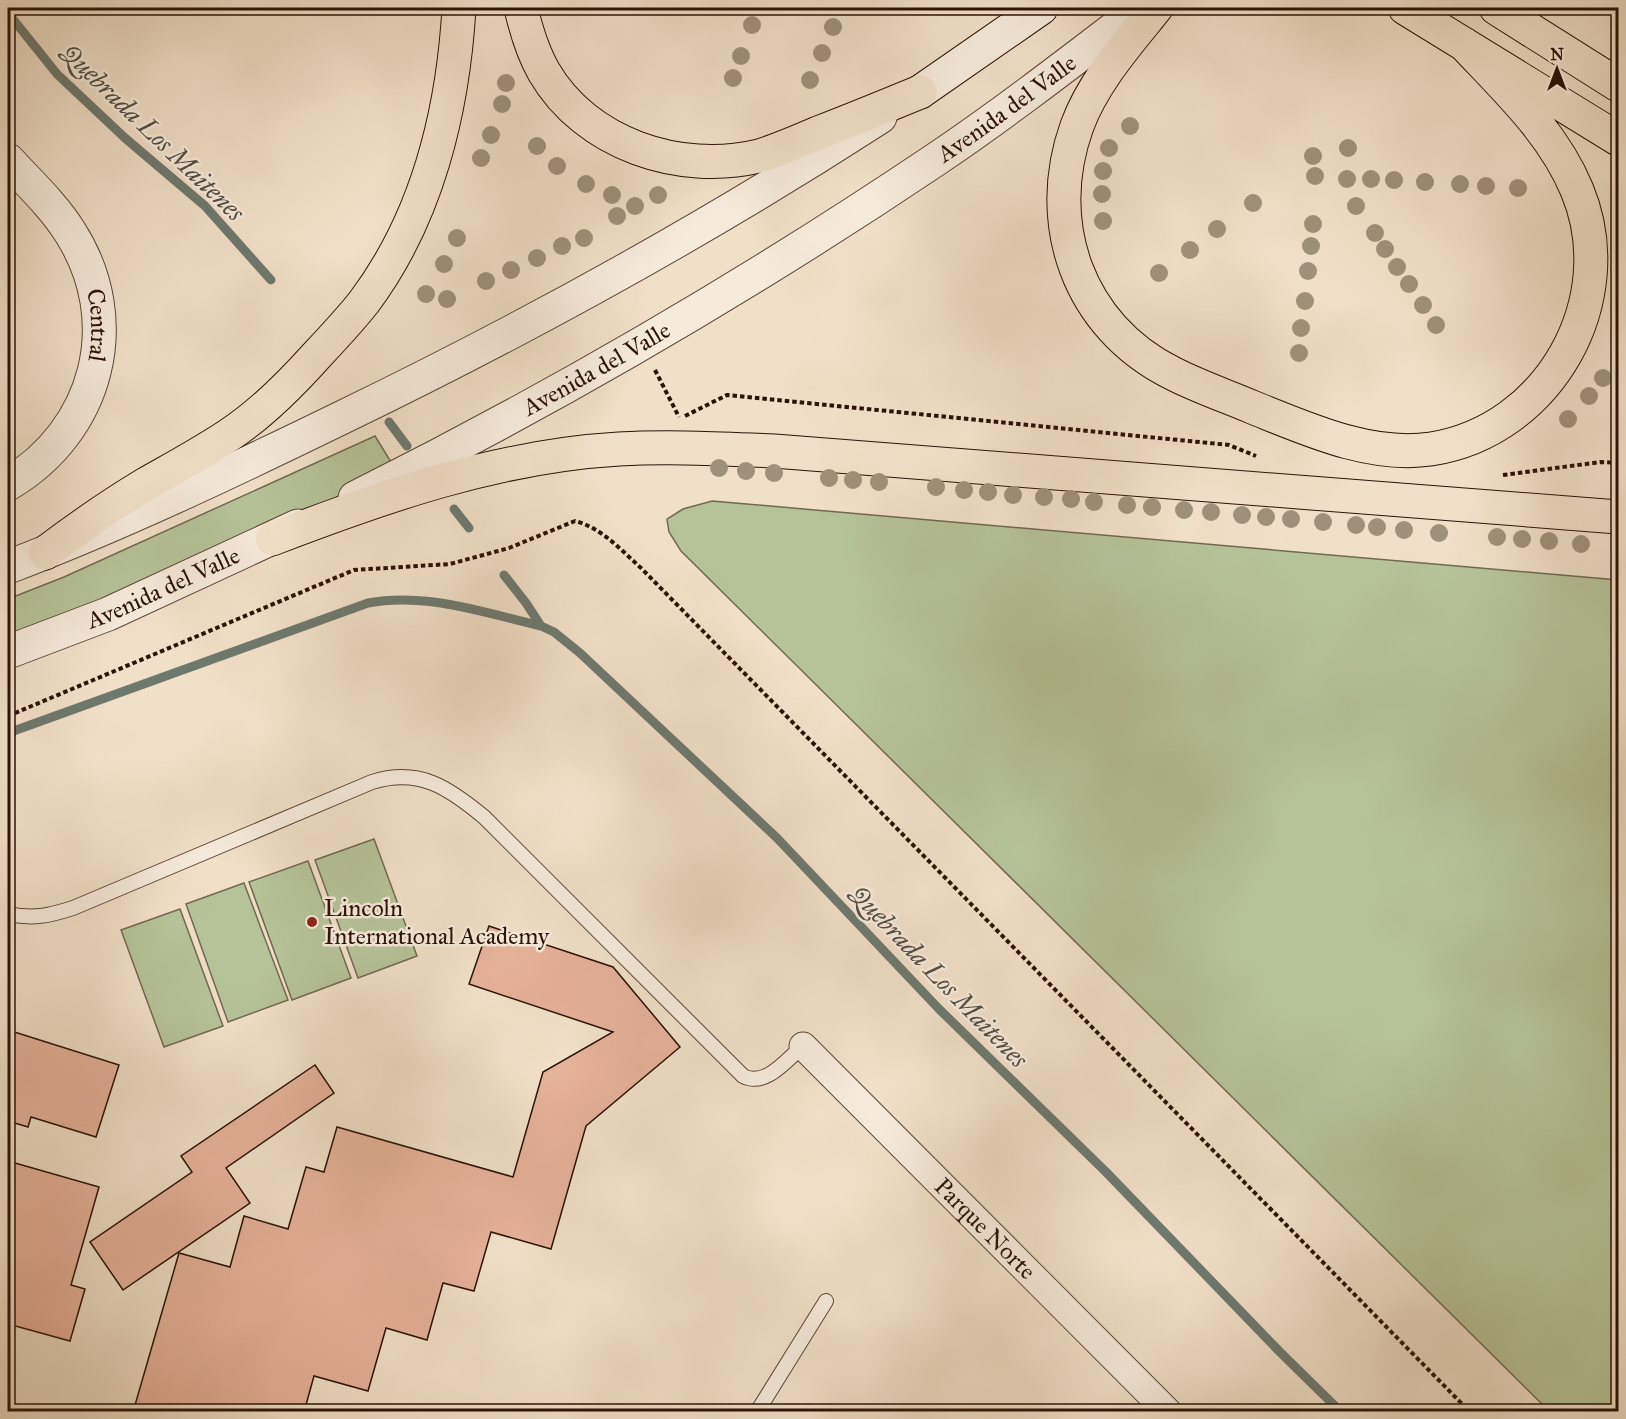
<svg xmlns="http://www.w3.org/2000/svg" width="1626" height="1419" font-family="'IM FELL Great Primer',serif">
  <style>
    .green { fill: #b6c399; stroke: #706a50; stroke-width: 1.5 }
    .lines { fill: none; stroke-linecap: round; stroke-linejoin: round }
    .stream { stroke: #6e796e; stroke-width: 9 }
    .building { fill: #e5b29a; stroke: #2b1206; stroke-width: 1.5 }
    .service-casing { stroke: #5c4636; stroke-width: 16 }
    .minor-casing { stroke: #5c4636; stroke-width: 29 }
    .tertiary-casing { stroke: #5c4636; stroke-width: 35 }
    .secondary-casing { stroke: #2b1206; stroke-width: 35 }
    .motorway-casing { stroke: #2b1206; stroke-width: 35 }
    .path { stroke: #2b1206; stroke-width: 4; stroke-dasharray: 4.5 3; stroke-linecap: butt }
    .service { stroke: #f6ebdb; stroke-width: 14 }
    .minor { stroke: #f6ebdb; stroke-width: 27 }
    .tertiary { stroke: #f6ebdb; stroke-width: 33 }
    .secondary { stroke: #f6ebdb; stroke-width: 33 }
    .motorway { stroke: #f1e0c8; stroke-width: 33 }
    .tree { fill: #9f9179 }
    .poi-dot { fill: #8f2418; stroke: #f6ebdb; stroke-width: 2 }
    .labels { text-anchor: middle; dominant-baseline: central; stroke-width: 5; stroke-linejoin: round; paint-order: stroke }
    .street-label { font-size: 24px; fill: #2b1206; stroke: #f6ebdb }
    .poi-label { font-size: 24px; fill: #2b1206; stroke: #f6ebdb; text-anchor: start }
    .water-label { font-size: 26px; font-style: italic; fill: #524e43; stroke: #f6ebdb }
  </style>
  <rect width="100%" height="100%" fill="#f1e0c8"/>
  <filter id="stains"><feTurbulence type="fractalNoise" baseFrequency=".00333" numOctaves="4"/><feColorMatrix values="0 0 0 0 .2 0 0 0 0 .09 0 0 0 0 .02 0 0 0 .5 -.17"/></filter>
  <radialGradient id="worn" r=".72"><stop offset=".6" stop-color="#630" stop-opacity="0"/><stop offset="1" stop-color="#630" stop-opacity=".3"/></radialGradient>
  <!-- green -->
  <path class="green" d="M375 436 394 467 305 514 8 642V599L64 577Z
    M712 501 1618 580V1411H1549L681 551 669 532 667 519 683 509Z
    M374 839 417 956 358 978 315 860Z
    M308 861 351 978 292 1000 249 882Z
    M244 883 288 1000 228 1022 186 904Z
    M180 909 223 1026 164 1047 121 930Z"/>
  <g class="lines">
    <!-- stream -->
    <path class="stream" d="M8 13 57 74 125 138 205 206 271 280
      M389 422 407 446
      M454 509 469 528
      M504 575 526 603 541 626 554 632 580 653 777 838 939 1009 1106 1172 1280 1352 1341 1412
      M8 733 368 603C426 592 485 613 541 626"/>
  </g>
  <!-- building -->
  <path class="building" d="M489 926 613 967 680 1047 586 1126 551 1249 491 1232 474 1291 443 1283 427 1340 386 1328 368 1391 314 1376 304 1412H133L179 1253 230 1267 244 1216 288 1229 306 1167 324 1172 337 1127 513 1177 543 1072 613 1032 469 984Z
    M8 1030 119 1065 96 1137 31 1117 28 1127 8 1121Z
    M315 1065 334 1093 226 1168 250 1203 123 1290 90 1242 192 1172 181 1156Z
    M8 1161 99 1187 71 1285 85 1289 70 1341 8 1324Z"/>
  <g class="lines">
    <!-- service casing -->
    <g class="service-casing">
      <path id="service" d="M8 914C34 919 48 916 73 908L372 782C419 767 449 788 484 817L743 1076C766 1088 787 1059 803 1046
        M757 1412 826 1301"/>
    </g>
    <!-- minor casing -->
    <g class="minor-casing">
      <g id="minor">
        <path id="s1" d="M803 1046 1168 1412"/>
      </g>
    </g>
    <!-- tertiary casing -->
    <g class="tertiary-casing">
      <g id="tertiary">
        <path id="s2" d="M8 160C29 183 53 205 70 232 127 321 98 431 8 484"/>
        <path id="s3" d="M355 498C555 398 749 285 935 160 1006 112 1073 60 1141 8"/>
        <path d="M8 567C121 524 232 471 341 418 527 328 707 229 880 117"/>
        <path id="s4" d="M8 652 108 614 298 526"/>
      </g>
    </g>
    <!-- secondary casing -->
    <g class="secondary-casing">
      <path id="secondary" d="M920 92 1041 8"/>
    </g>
    <!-- motorway casing -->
    <g class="motorway-casing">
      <path id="motorway" d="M521 8C526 30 532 51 544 72 586 144 679 175 759 156 779 150 799 141 818 133 852 120 886 106 920 92
        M1156 8C1127 44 1093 82 1077 126 1042 223 1078 326 1172 373 1197 386 1226 396 1252 407 1307 429 1370 458 1431 449 1549 431 1623 300 1577 190 1553 132 1506 89 1464 44
        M1405 8 1618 139
        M1496 8 1618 85
        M272 539C384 496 498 456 619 449 671 446 722 449 774 451L1618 517
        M45 553C78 528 111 505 146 484 174 468 202 453 229 435 261 414 290 385 316 356 332 339 349 321 364 302 427 218 453 111 459 8"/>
    </g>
    <!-- path -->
    <path class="path" d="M655 370 679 417
      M685 416 727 395 1229 445 1256 456
      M1503 475 1601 462 1618 463
      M8 716 354 570 450 564 509 548 575 521C602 528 621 550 641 568L1470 1412"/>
    <!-- service -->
    <use href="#service" class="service"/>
    <!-- minor -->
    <use href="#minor" class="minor"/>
    <!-- tertiary -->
    <use href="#tertiary" class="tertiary"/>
    <!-- secondary -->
    <use href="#secondary" class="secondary"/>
    <!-- motorway -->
    <use href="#motorway" class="motorway"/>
  </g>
  <!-- trees -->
  <g class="tree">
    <circle cx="752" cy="25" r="9"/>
    <circle cx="833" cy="27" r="9"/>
    <circle cx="822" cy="53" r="9"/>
    <circle cx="741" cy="56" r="9"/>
    <circle cx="733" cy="78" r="9"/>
    <circle cx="810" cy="80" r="9"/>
    <circle cx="506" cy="83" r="9"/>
    <circle cx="502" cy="104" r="9"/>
    <circle cx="1130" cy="126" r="9"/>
    <circle cx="491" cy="135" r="9"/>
    <circle cx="537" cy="146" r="9"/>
    <circle cx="1109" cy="148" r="9"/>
    <circle cx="1348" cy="148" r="9"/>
    <circle cx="1313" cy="156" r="9"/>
    <circle cx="481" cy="158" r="9"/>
    <circle cx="557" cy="166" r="9"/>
    <circle cx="1103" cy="171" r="9"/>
    <circle cx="1315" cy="176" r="9"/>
    <circle cx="1347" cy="179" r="9"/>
    <circle cx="1371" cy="179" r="9"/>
    <circle cx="1394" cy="180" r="9"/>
    <circle cx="1425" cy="182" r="9"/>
    <circle cx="586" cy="184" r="9"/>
    <circle cx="1460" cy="184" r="9"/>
    <circle cx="1486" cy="186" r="9"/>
    <circle cx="1518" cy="188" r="9"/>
    <circle cx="1102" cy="194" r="9"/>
    <circle cx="612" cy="195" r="9"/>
    <circle cx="658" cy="195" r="9"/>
    <circle cx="1253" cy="203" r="9"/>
    <circle cx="635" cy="206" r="9"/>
    <circle cx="1356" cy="206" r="9"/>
    <circle cx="617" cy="216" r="9"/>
    <circle cx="1103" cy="221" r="9"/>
    <circle cx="1313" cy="224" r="9"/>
    <circle cx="1217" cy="229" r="9"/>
    <circle cx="1375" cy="233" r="9"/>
    <circle cx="457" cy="238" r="9"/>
    <circle cx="584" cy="238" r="9"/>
    <circle cx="562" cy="246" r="9"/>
    <circle cx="1311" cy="246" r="9"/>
    <circle cx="1385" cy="249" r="9"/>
    <circle cx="1190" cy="250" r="9"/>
    <circle cx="537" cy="258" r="9"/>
    <circle cx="444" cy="264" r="9"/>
    <circle cx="1397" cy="267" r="9"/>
    <circle cx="511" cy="270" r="9"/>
    <circle cx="1308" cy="271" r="9"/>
    <circle cx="1159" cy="273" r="9"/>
    <circle cx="486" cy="281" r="9"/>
    <circle cx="1409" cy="284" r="9"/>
    <circle cx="426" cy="294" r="9"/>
    <circle cx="447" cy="299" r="9"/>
    <circle cx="1305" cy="301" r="9"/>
    <circle cx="1423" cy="305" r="9"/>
    <circle cx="1436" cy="325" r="9"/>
    <circle cx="1301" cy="328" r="9"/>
    <circle cx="1299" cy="353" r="9"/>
    <circle cx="1603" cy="378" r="9"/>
    <circle cx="1589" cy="396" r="9"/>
    <circle cx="1568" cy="419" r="9"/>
    <circle cx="719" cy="468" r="9"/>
    <circle cx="746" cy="471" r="9"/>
    <circle cx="774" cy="473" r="9"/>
    <circle cx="829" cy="478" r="9"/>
    <circle cx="853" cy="480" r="9"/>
    <circle cx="879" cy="482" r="9"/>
    <circle cx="936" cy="487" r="9"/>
    <circle cx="964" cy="490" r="9"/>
    <circle cx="988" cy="492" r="9"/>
    <circle cx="1013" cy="495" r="9"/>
    <circle cx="1044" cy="497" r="9"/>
    <circle cx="1071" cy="499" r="9"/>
    <circle cx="1094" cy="502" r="9"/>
    <circle cx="1127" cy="505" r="9"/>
    <circle cx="1152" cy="507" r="9"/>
    <circle cx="1184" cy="510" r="9"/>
    <circle cx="1211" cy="512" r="9"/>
    <circle cx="1242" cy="515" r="9"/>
    <circle cx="1266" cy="517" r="9"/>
    <circle cx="1291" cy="519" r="9"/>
    <circle cx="1323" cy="522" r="9"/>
    <circle cx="1356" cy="525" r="9"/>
    <circle cx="1377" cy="527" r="9"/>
    <circle cx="1404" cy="530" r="9"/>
    <circle cx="1439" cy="533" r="9"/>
    <circle cx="1497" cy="537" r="9"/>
    <circle cx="1522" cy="539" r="9"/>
    <circle cx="1549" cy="541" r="9"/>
    <circle cx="1581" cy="544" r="9"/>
  </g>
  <!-- markers -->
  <circle class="poi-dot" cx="312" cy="922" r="6"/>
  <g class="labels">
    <!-- street labels -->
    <g class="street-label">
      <text stroke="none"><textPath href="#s3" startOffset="760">Avenida del Valle</textPath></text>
      <text stroke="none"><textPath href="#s2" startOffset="194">Central</textPath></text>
      <text stroke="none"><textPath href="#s3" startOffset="274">Avenida del Valle</textPath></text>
      <text stroke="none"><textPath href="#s4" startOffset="168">Avenida del Valle</textPath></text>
      <text stroke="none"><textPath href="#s1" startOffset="258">Parque Norte</textPath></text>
    </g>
    <!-- poi labels -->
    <g class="poi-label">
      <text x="324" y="908">Lincoln<tspan x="324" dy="28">International Academy</tspan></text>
    </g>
    <!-- water labels -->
    <g class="water-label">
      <text transform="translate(153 132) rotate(44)">Quebrada Los Maitenes</text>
      <text transform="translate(939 976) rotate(46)">Quebrada Los Maitenes</text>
    </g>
  </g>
  <!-- margin -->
  <rect width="1626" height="1419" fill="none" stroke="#f1e0c8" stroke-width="30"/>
  <rect x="9" y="9" width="1608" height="1401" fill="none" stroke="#2b1206" stroke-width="3"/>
  <rect x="15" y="15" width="1596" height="1389" fill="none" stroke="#2b1206" stroke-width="1.5"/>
  <!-- north arrow -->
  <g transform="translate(1557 69)" stroke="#f6ebdb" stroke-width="4.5" paint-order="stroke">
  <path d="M0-4.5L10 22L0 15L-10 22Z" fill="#2b1206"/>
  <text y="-9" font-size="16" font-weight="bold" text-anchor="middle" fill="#2b1206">N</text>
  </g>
  <rect width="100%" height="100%" filter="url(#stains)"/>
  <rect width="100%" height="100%" fill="url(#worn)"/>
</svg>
